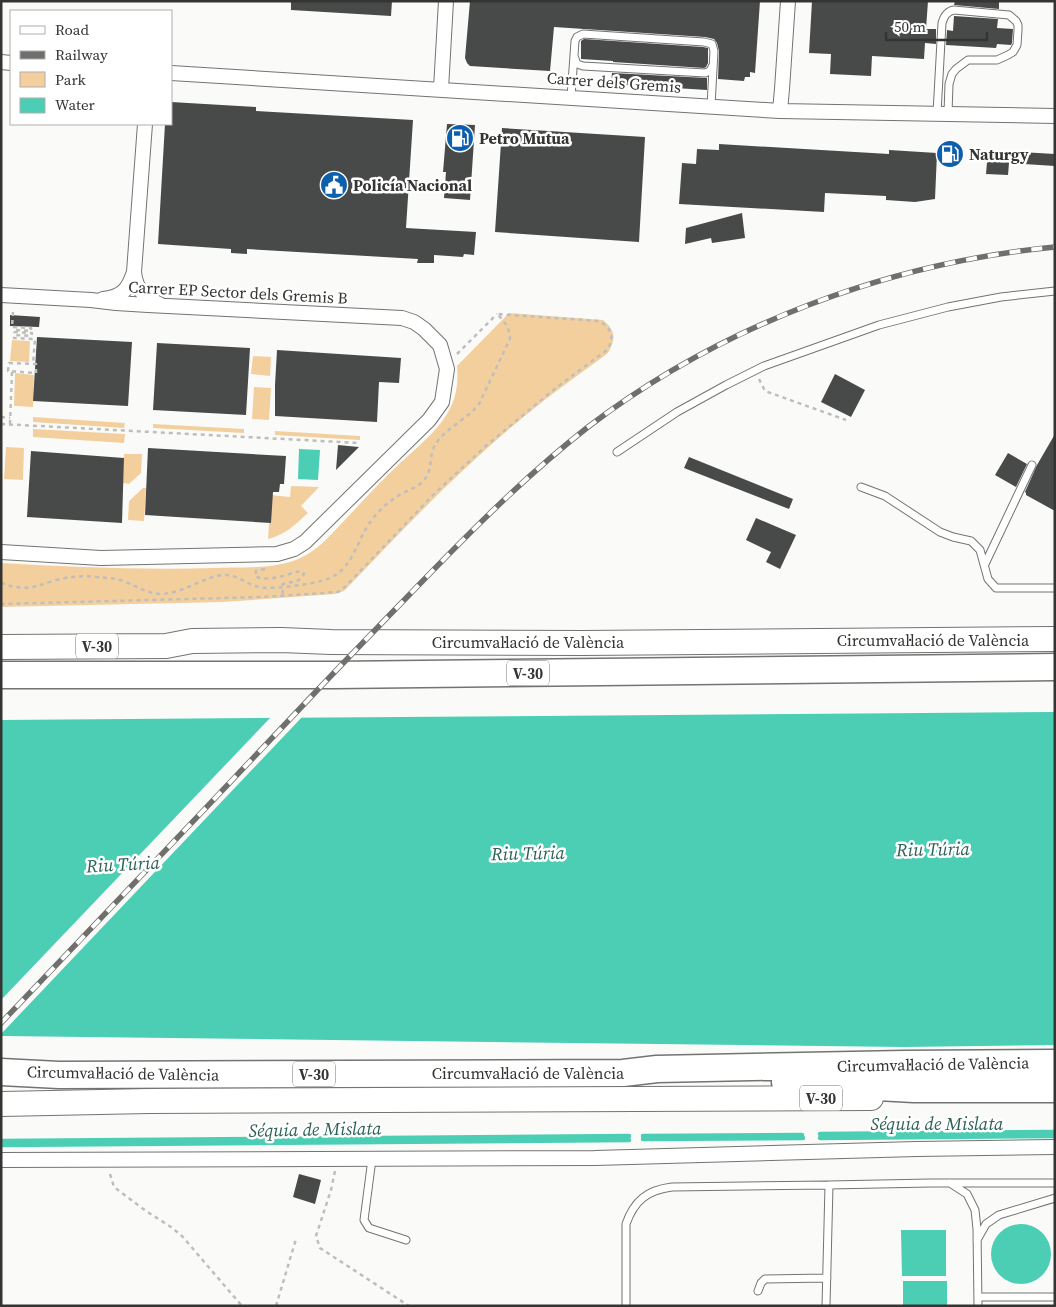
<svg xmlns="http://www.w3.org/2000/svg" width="1056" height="1307" font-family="'Source Serif 4',serif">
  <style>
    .green { fill: #f4cf9e }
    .water { fill: #4bceb3 }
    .pier { fill: #fafbf8 }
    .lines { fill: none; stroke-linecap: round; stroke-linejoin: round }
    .stream { stroke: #4bceb3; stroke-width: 4.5 }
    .building { fill: #484a49 }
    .service-casing { stroke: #737471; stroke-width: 9 }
    .minor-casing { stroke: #737471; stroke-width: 16 }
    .trunk-casing { stroke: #737471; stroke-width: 26 }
    .motorway-casing { stroke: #737471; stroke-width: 29 }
    .path { stroke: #bebfbc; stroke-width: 2.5; stroke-dasharray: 4 4; stroke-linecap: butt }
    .service { stroke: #fff; stroke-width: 7 }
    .minor { stroke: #fff; stroke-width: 14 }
    .trunk { stroke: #fff; stroke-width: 24 }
    .motorway { stroke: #fff; stroke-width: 26 }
    .rail-casing { stroke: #6f6f6e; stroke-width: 5.5 }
    .rail { stroke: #fff; stroke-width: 4; stroke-dasharray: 11; stroke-linecap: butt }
    .labels { text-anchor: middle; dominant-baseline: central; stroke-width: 5; stroke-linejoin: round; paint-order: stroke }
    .shield { fill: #fff; stroke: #717170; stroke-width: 1 }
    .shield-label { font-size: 15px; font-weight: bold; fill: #343433 }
    .street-label { font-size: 16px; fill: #343433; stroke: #fff }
    .poi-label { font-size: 16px; font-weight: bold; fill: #343433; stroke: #fff; text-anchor: start }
    .water-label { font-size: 18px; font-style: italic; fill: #2c6155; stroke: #fff }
  </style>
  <rect width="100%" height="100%" fill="#fafbf8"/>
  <!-- green -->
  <path class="green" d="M509 313 603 320C616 331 616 339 608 353 576 377 544 399 514 425 453 476 399 534 344 591L335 594 223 602 1 607V563C72 567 143 570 214 568 243 567 281 570 306 555 321 547 332 533 343 522 361 503 379 483 398 465 430 435 462 414 457 366Z
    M12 340 30 341 29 362 10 361Z
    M253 356 271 357 270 376 251 374Z
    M15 373 34 375 33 407 14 406Z
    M254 387 271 388 269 420 252 419Z
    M33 417 125 423 124 428 33 422Z
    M153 424 244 429V433L153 428Z
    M33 429 125 434 124 443 33 437Z
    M275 431 360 436V440L275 435Z
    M6 447 24 448 23 480 4 479Z
    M124 454H142L141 473 129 484 123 483Z
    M291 486 319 487 301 506 308 513C296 524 285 535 268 539L271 495 290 497Z
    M143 488H146L144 521 128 520 129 501Z"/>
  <!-- water -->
  <path class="water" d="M299 449 320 450 318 480 298 479Z
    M1055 712V1045L903 1047 1 1036V720Z
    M991 1254a30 30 0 1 1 60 0a30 30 0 1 1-60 0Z
    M901 1230H946V1276H902Z
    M903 1281H947V1306H903Z"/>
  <!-- pier -->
  <path class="pier" d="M304 715 1 1034V1000L272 716Z"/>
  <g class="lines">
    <!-- stream -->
    <path class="stream" d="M820 1134 1055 1132
      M643 1136 802 1135
      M820 1138 1055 1136
      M643 1139 803 1138
      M1 1141 629 1136
      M1 1145 629 1140"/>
  </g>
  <!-- building -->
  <path class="building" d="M291 1H392L391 16 291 10Z
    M470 1H760L755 73 750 72V77H745L744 81 718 79 719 51 717 43 714 39 705 37 554 27 550 71 470 66 467 63 465 58Z
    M812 1H928L926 29H936V44L925 43 924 59 872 56 871 76 830 74 831 54 809 53Z
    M955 1H999V9L954 5Z
    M954 16 998 19 997 28 1013 29 1012 43 1011 45 997 44 996 48 946 45 947 30 953 31Z
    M584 39 703 47 708 48V63L706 67 704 68 613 62V61L581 59V41Z
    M612 73 707 78V90L611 84Z
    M171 102 256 107V111L413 120 406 228 476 232 474 255 464 254 463 257 434 255V263H417L418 259 247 249V254L231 253V249L158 244 165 124H171Z
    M447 124 475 125 470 200 444 198 446 172H443Z
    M502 128 645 137 639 242 495 232Z
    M942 142 955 143V153L942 152Z
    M719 144 889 154V150L937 153 935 199 915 202 886 200V196L825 193 824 212 679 204 682 163 696 164 697 149 719 150Z
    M988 150 1055 154V166L1009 163 1008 175 986 174Z
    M742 213 745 238 712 243 711 238 685 244 686 228Z
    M10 315 40 317 39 327 10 326Z
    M37 337 132 342 128 406 33 401Z
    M157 343 250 348 246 415 153 410Z
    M277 350 401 358 399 383 379 382 377 422 275 416V385Z
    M835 374 865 390 851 417 821 402Z
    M1055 434V511L1026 495V493L1025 492 1037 465Z
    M338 445 359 447 336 470Z
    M148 448 286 456 284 484H280L279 492H273L271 523 145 515Z
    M31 451 124 458 122 523 27 517Z
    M1008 453 1027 464 1016 487 995 475Z
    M689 457 793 499 789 509 684 468Z
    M756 518 796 535 780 569 766 562 771 552 746 540Z
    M299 1174 321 1180 315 1204 293 1197Z"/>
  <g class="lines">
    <!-- service casing -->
    <g class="service-casing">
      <path id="service" d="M574 56 577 64 583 66 705 73 710 71 713 65
        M571 97 575 41 577 37 583 34 704 42 712 44 714 51 711 106
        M937 113 942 23C944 16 947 11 954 10L1009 15 1016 21 1018 25V30L1017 45 1013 52 1008 55 997 60H968L956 69 952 74 949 84 948 113
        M617 452 677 412 726 385 764 366 879 325 948 307 1001 297 1055 291
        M861 487 885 496 940 532 953 537 971 541 980 550 988 579 996 588H1055
        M985 564 1032 465
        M372 1159 364 1220 369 1228 406 1240
        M950 1183 967 1194 975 1210 977 1229 978 1306
        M977 1240 986 1224 999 1215 1055 1198
        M758 1291 761 1283 765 1279 827 1278
        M978 1297H1055
        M626 1306V1224C634 1201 647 1190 672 1187L829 1185 930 1183H1055
        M826 1306 829 1185"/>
    </g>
    <!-- minor casing -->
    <g class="minor-casing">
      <path id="minor" d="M1 62 11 63
        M171 73 780 111 1055 116
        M441 89 446 1
        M780 111 782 89 788 1
        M145 124 134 272C136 291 145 297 161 305
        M1 295 91 300 116 303 148 305 402 318 414 322 424 329 440 345 447 369 442 402 429 420 305 542 294 549 277 554 101 558 1 552
        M103 299C122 297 128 290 134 272
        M1 1160 595 1158 917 1149 1055 1147"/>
    </g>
    <!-- trunk casing -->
    <g class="trunk-casing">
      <path id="trunk" d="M1 647 166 646 192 641 281 640 331 642 582 643 1055 639
        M1 1104 149 1101 871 1098"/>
    </g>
    <!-- motorway casing -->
    <g class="motorway-casing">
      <path id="motorway" d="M1 675H335L1055 667
        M1 1072 59 1075 623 1073 657 1069 904 1064 1055 1063
        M785 1082 914 1089H1055"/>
    </g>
    <!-- path -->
    <path class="path" d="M13 312 12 327 31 328V331L14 330V332L32 333 31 336 14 335V338L35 339 33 364
      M457 354 497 314
      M9 363 36 364V373L8 371Z
      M759 379 765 391 846 420
      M1 417 10 418
      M1 424 359 443
      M10 424 12 372
      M265 569 256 571 255 576C268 583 287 574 300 571L303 573 304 574C300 583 292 581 283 584L282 587 283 595
      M1 583C6 584 11 587 16 587 31 590 42 584 56 580 70 577 83 575 97 577 106 578 115 578 123 581 137 586 147 594 162 594 185 593 207 574 227 575 239 576 248 585 259 587 274 590 316 584 330 578 354 567 356 541 371 521 379 510 389 501 401 494 408 490 416 488 421 483 435 472 427 454 437 442 448 427 466 420 479 404L510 339C510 328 505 322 497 314L599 321C612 328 615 338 607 350L557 387 487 445 434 494 345 587 338 592 260 597 1 604
      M335 1171 331 1190 316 1236 320 1248 409 1306
      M110 1174 114 1187 146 1211 171 1227 182 1236 242 1306
      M276 1306 296 1239"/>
    <!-- service -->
    <use href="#service" class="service"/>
    <!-- minor -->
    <use href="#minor" class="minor"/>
    <!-- trunk -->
    <use href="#trunk" class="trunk"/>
    <!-- motorway -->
    <use href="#motorway" class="motorway"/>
    <!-- rail casing -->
    <g class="rail-casing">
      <path id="rail" d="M1 1023C103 916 206 808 308 700 342 664 376 629 411 593 467 535 524 477 588 427 722 325 888 263 1055 247"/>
    </g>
    <!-- rail -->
    <use href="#rail" class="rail"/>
  </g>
  <!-- icons -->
  <defs>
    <g id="fuel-disc" transform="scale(1.4375)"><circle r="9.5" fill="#0b5fad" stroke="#fff"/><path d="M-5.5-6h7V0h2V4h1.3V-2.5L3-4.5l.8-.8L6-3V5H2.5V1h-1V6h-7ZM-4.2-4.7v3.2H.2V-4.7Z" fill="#fff"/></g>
    <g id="civic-disc" transform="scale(1.4375)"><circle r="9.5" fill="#0b5fad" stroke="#fff"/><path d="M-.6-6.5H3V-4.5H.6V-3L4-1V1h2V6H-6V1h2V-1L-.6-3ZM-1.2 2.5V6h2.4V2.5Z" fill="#fff"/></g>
  </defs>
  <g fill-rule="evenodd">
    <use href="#fuel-disc" x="460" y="138"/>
    <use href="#fuel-disc" x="950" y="154"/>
    <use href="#civic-disc" x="334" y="185"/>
  </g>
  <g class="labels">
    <!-- shield labels -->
    <g class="shield">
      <rect x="76" y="633.5" width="42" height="25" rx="4"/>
      <rect x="507" y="660.5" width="42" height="25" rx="4"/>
      <rect x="293" y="1061.5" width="42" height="25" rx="4"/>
      <rect x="800" y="1085.5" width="42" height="25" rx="4"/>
    </g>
    <g class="shield-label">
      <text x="97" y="646">V-30</text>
      <text x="528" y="673">V-30</text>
      <text x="314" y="1074">V-30</text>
      <text x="821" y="1098">V-30</text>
    </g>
    <!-- street labels -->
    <g class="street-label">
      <text transform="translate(614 82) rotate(4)">Carrer dels Gremis</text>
      <text transform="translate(238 292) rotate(3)">Carrer EP Sector dels Gremis B</text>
      <text x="933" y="640">Circumval·lació de València</text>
      <text x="528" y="642">Circumval·lació de València</text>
      <text transform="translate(933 1064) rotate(-1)">Circumval·lació de València</text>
      <text transform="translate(123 1073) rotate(1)">Circumval·lació de València</text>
      <text x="528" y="1073">Circumval·lació de València</text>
    </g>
    <!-- poi labels -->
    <g class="poi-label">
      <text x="479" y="138">Petro Mutua</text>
      <text x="969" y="154">Naturgy</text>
      <text x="353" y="185">Policía Nacional</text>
    </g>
    <!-- water labels -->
    <g class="water-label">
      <text transform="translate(933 849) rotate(-1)">Riu Túria</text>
      <text transform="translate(528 853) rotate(-1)">Riu Túria</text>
      <text transform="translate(123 864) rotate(-3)">Riu Túria</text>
      <text x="937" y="1123">Séquia de Mislata</text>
      <text transform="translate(315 1129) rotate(-1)">Séquia de Mislata</text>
    </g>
  </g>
  <!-- border -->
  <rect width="1056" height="1307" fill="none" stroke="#343433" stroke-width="5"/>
  <!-- legend -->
  <rect x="10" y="10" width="162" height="115" fill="#ffffff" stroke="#aeaead"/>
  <rect x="20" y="26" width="25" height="8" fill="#ffffff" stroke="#aeaead"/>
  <text x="55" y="35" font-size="15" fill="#343433">Road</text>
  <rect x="20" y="51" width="25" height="8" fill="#6f6f6e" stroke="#aeaead"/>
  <text x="55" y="60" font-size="15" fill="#343433">Railway</text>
  <rect x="20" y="72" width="25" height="15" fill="#f4cf9e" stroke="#aeaead"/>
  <text x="55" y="85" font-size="15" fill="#343433">Park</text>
  <rect x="20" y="98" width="25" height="15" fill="#4bceb3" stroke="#aeaead"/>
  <text x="55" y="110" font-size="15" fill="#343433">Water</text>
  <!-- scale -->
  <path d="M886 32v8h101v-8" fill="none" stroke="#343433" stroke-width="2.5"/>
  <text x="894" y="32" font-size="15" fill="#343433" stroke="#ffffff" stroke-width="4" paint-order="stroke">50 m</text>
</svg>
